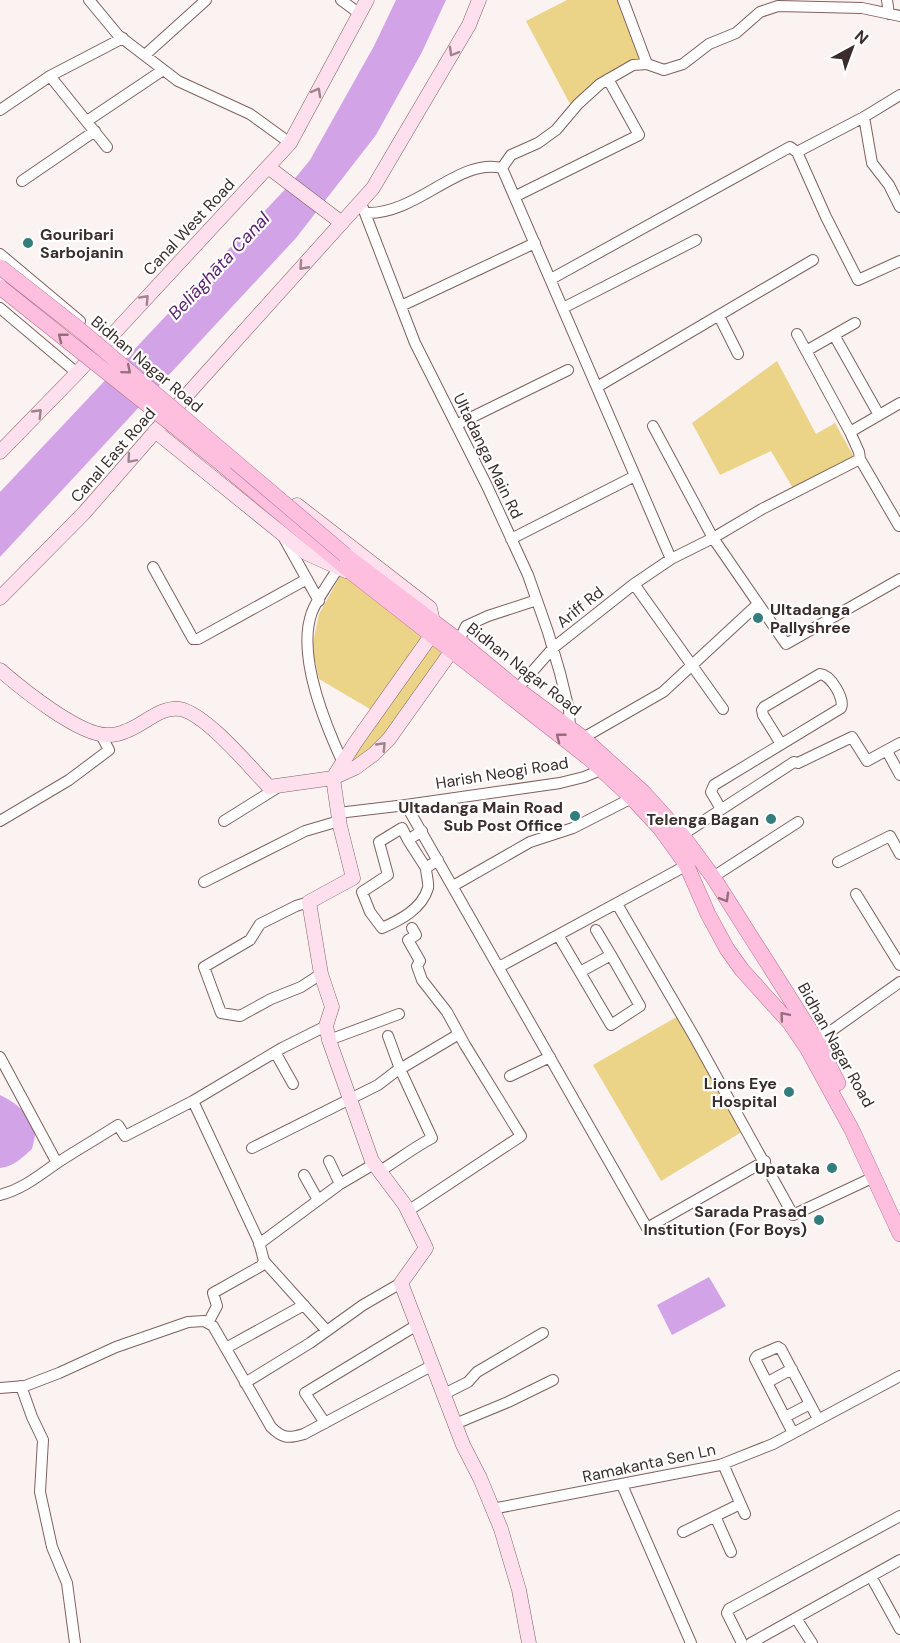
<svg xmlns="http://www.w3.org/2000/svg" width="900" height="1643" font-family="'DM Sans',sans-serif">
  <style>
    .green { fill: #ebd488 }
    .water { fill: #d2a3e6 }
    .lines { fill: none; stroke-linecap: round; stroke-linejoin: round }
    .street-casing { stroke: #80615e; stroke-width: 12 }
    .secondary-casing { stroke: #80615e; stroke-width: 15 }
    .primary-casing { stroke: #b97091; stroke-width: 16 }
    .street { stroke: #fff; stroke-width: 10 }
    .secondary { stroke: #fedfee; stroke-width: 14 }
    .primary { stroke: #febfde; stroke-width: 15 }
    .primary-bridge-casing { stroke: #b97091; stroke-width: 16; stroke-linecap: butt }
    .primary-bridge { stroke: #febfde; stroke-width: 15 }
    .oneway { stroke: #9c868d }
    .oneway2 { stroke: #936f7c }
    .poi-dot { fill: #347d7d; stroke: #fff; stroke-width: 2 }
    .labels { text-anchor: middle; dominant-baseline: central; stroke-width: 4.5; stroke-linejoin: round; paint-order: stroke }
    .street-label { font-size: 16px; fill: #3b2d2c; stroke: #fff }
    .poi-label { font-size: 16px; font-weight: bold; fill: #3b2d2c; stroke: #fff; text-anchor: end }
    .water-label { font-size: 18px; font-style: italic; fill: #5c2472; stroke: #fff }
  </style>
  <rect width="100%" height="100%" fill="#faf3f2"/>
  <!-- green -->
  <path class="green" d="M567 0H619L641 61 571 106 526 21Z
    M777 361 816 434 835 423 854 457 794 490 771 451 720 475 692 423Z
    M342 573 429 635 375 712 319 679 312 647 319 614Z
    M434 639 450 650 393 730 340 773Z
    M680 1015 745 1130 661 1181 593 1065Z"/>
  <!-- water -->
  <path class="water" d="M396 0H446L422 52 376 135 296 238 0 557V492L292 182 310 160 374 46Z
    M0 1095C15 1102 33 1115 35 1134 35 1138 33 1144 32 1149 23 1157 13 1167 0 1168Z
    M709 1277 726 1306 672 1335 657 1305Z"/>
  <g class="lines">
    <!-- street casing -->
    <g class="street-casing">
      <path id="street" d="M89 0 118 35 178 81 250 114 290 143
        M341 0 360 14
        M623 0 647 64
        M887 0 889 14
        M145 55 206 0
        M50 76 107 147
        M0 110 50 76 123 38
        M864 117 872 163 889 185 900 207
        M87 121 163 70
        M797 152 864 117 900 95
        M502 168 671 559
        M22 181 95 131
        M516 196 639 135 608 79
        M363 208 415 343 487 486 528 575 548 632 560 673 569 710 570 728
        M366 213C417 215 459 157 502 168L511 155 538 143 556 130 578 104 600 84 633 65 647 64 664 70 683 64 709 44 736 33 760 12 778 6 862 8 900 16
        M0 254 80 321
        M551 279 790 147 797 152 826 217 858 280 900 261
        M401 306 535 243
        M0 308 77 373
        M563 308 696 240
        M719 316 738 354
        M797 334 850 432 859 452 860 459 899 526
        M834 335 879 415
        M806 351 855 323
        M597 387 813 260
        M456 425 568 370
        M653 426 713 538 786 644 900 579
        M850 432 900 403
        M284 538 319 601
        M511 539 635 476
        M153 567 193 639H198L307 579
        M338 568C330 582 318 597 312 612 296 655 325 724 343 763
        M634 584 723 709
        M459 641 466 626 488 616 537 600
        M517 689 553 648 634 584 671 559 713 538 762 509 860 459
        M583 738 663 692 758 604
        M887 751 900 775
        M406 805 560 783 584 777 601 770
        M721 809 711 792 714 785 841 708C845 699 831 675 820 674L764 707 762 710 763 715 781 744
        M338 813 406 805 647 1228 765 1161
        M0 821 69 780 109 750 100 733
        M224 821 280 786
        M422 831 408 840 402 828 379 842 388 875 362 892 370 912 382 928C400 920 422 909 428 888 429 882 426 874 426 868L438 860
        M682 835 794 762 798 763 852 737 867 761 900 743
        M408 840 426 868
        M838 862 890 836 900 854
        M713 877 798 822
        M204 882 305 831 339 821
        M453 886 530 842 573 828 632 798
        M856 894 900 965
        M309 902 296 906 260 924 250 940 204 967 221 1013 240 1016 271 999 301 987 321 974
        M617 904 695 1038 793 1215 874 1177
        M596 930 611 955
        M558 935 611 1025 640 1006 611 955 580 972
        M499 967 678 870 690 861
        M329 1040 399 1014
        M817 1041 900 982
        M275 1052 293 1084
        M0 1057 57 1163
        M510 1076 550 1057
        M193 1101 259 1242 264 1261 261 1266 213 1293 217 1306 208 1323
        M252 1148 378 1085 395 1072 459 1034
        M329 1161 340 1184
        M380 1171C398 1160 413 1148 432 1138L400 1069 388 1036
        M304 1175 318 1200
        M0 1195C23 1189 38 1176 57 1163 77 1150 98 1138 118 1125L125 1136 193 1101 282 1048 326 1026
        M408 1211 521 1136 465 1045 447 1012 422 980 417 966 420 961 408 940 416 935 412 928
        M259 1244 340 1184 374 1164
        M264 1261 327 1331
        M226 1348 304 1305
        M768 1382 792 1369
        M245 1383 310 1343 363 1305 401 1283
        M21 1386 32 1417 43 1440 40 1492 52 1547 67 1583 75 1643
        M0 1388 25 1386 59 1373 116 1347 188 1322 204 1321 213 1326 271 1427C282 1438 288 1439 304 1434L433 1365
        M444 1394 468 1382 477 1372 543 1333
        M785 1417 810 1404
        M325 1423 305 1393 417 1325
        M455 1424 508 1402 553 1380
        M793 1433 755 1359 757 1356 778 1347 781 1349 818 1419
        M723 1464 745 1514
        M622 1485 691 1643
        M492 1509 720 1465 773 1444 900 1376
        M715 1516 731 1552
        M683 1532 740 1504
        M874 1582 900 1629
        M799 1623 812 1643
        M742 1643 727 1613 729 1609 900 1516
        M751 1643 900 1560"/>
    </g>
    <!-- secondary casing -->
    <g class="secondary-casing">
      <path id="secondary" d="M268 167 342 223
        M155 431 306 553 346 571
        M0 452 77 373 290 143 367 0
        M297 505 430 608 433 622
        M0 598 84 513 194 387 373 188 469 25 479 0
        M438 626 355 743 333 778 340 826 353 878 309 902 321 974 332 1007 326 1026 329 1040 372 1161 405 1205 426 1248 401 1283 463 1445 480 1478 501 1529 519 1590 529 1643
        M0 670C22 689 80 736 108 735 114 735 122 733 126 731 144 725 160 706 180 709 206 714 250 767 269 787L333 778 355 768 374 754 389 739 458 642"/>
    </g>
    <!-- primary casing -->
    <g class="primary-casing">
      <path id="primary" d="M223 465 351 572 590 759 632 798 660 828 686 864 708 914 727 949 742 970 790 1023 807 1048 852 1130 900 1234
        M345 555 459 641 517 689 583 738 643 792 682 835 713 877 817 1041 838 1083"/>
    </g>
    <!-- street -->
    <use href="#street" class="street"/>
    <!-- secondary -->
    <use href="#secondary" class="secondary"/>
    <!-- primary -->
    <use href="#primary" class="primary"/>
    <!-- primary-bridge casing -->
    <g class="primary-bridge-casing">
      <path id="primary-bridge" d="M0 267 79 329 345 555
        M0 287 223 465"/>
    </g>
    <!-- primary-bridge -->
    <use href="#primary-bridge" class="primary-bridge"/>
  </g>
  <!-- one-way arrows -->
  <defs><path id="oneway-chevron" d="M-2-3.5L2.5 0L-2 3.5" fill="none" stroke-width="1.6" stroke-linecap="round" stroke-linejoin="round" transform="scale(1.5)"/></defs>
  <g class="oneway">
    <use href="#oneway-chevron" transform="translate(453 52) rotate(120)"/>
    <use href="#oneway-chevron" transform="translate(317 92) rotate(-61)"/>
    <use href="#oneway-chevron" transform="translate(303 266) rotate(132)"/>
    <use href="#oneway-chevron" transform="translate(145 299) rotate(-47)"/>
    <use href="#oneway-chevron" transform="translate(38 413) rotate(-46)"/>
    <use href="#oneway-chevron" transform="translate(131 459) rotate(131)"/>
    <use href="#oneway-chevron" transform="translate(382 746) rotate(-46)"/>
  </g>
  <g class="oneway2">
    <use href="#oneway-chevron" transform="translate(62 337) rotate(-142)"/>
    <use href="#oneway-chevron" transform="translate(127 370) rotate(40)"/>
    <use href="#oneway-chevron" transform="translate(560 737) rotate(-142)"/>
    <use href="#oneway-chevron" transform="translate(725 898) rotate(60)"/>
    <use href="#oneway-chevron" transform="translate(784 1016) rotate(-130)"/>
  </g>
  <!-- markers -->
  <g class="poi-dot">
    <circle cx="28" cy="243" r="6"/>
    <circle cx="758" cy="618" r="6"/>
    <circle cx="575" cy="816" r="6"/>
    <circle cx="771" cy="819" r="6"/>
    <circle cx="789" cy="1092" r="6"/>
    <circle cx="832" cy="1168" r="6"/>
    <circle cx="819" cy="1220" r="6"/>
  </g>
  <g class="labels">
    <!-- street labels -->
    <g class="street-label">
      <text transform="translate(189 227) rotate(-47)">Canal West Road</text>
      <text transform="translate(147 364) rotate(40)">Bidhan Nagar Road</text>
      <text transform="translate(113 455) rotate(-49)">Canal East Road</text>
      <text transform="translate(488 456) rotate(64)">Ultadanga Main Rd</text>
      <text transform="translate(580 607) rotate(-39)">Ariff Rd</text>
      <text transform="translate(524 669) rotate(38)">Bidhan Nagar Road</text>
      <text transform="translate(502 773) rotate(-9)">Harish Neogi Road</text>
      <text transform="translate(836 1045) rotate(61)">Bidhan Nagar Road</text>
      <text transform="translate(649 1463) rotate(-12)">Ramakanta Sen Ln</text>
    </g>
    <!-- poi labels -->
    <g class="poi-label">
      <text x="40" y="234" text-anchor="start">Gouribari<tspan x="40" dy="18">Sarbojanin</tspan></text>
      <text x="770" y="609" text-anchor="start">Ultadanga<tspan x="770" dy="18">Pallyshree</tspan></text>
      <text x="563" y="807">Ultadanga Main Road<tspan x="563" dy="18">Sub Post Office</tspan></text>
      <text x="759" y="819">Telenga Bagan</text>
      <text x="777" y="1083">Lions Eye<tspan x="777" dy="18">Hospital</tspan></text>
      <text x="820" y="1168">Upataka</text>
      <text x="807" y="1211">Sarada Prasad<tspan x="807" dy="18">Institution (For Boys)</tspan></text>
    </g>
    <!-- water labels -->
    <g class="water-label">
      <text transform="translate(219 266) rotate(-47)">Beliāghāta Canal</text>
    </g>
  </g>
  <!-- north arrow -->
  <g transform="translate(852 48) rotate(41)" stroke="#ffffff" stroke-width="4.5" paint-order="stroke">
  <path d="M0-4.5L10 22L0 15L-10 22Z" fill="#3b2d2c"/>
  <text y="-9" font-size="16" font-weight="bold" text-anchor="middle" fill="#3b2d2c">N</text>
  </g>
</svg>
